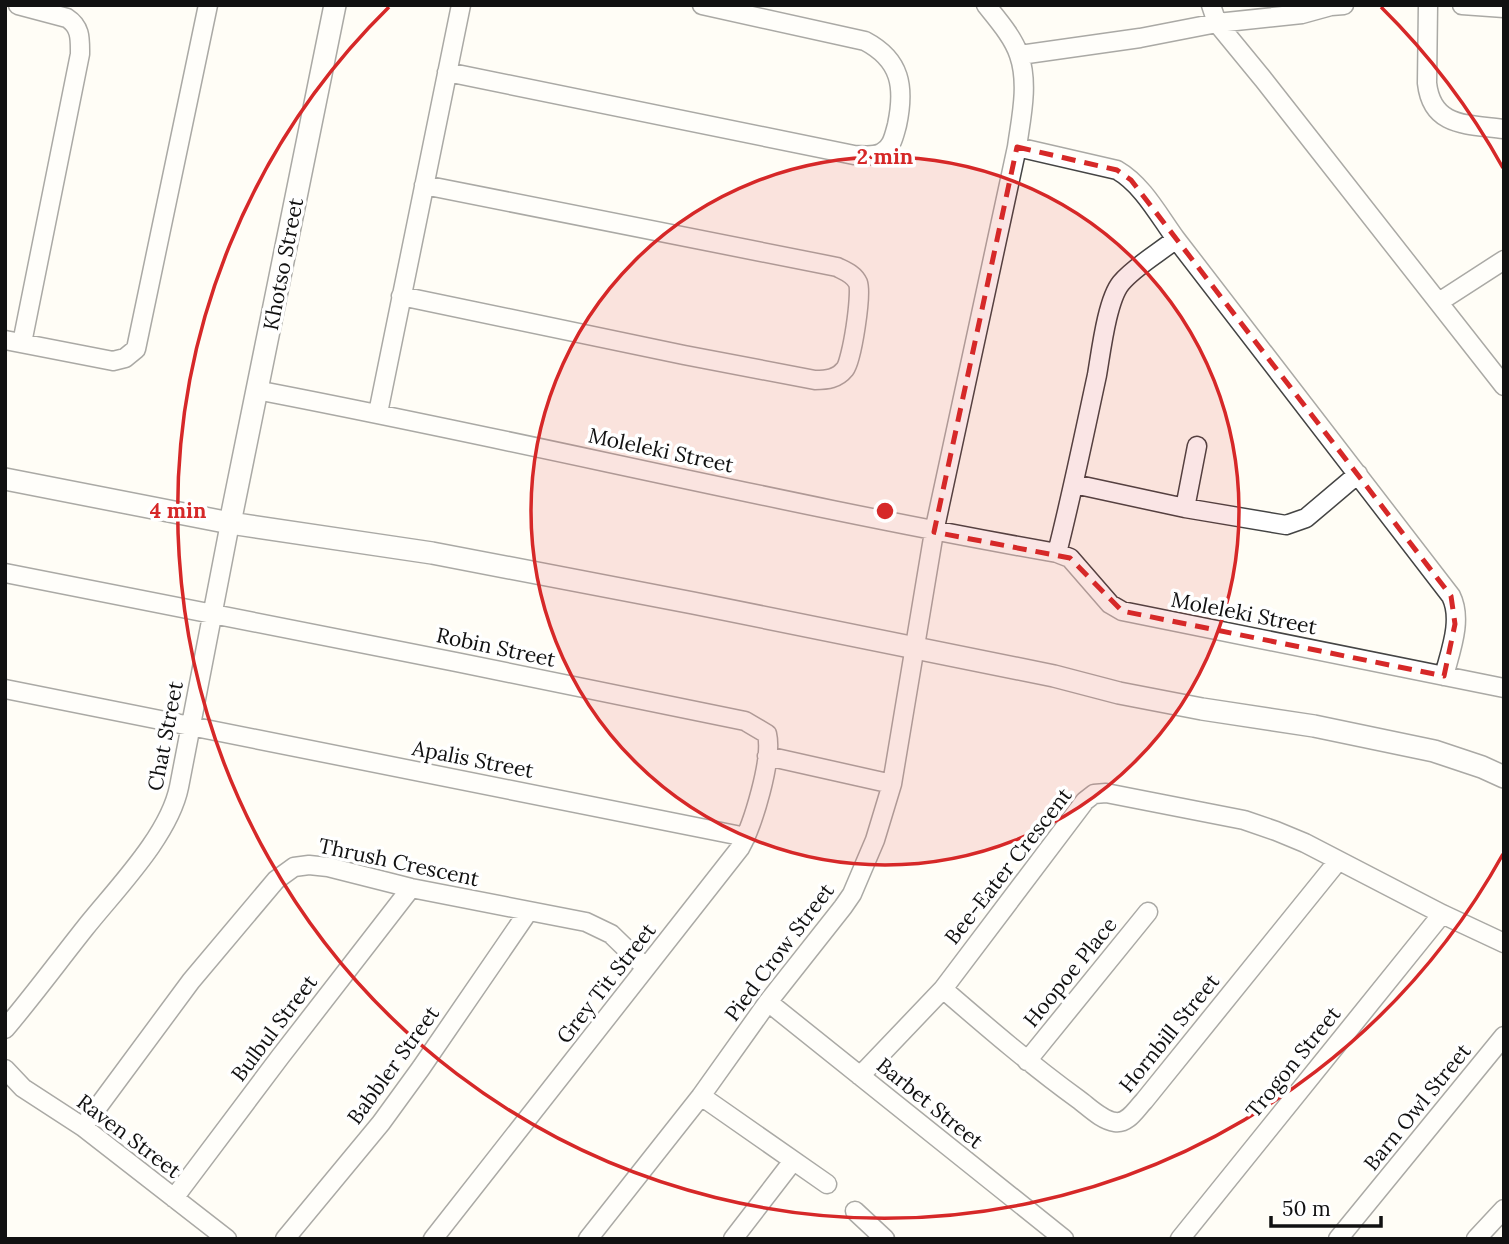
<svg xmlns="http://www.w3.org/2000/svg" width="1509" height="1244" font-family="Lora,serif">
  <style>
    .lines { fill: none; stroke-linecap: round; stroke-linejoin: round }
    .minor-casing { stroke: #444; stroke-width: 21 }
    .tertiary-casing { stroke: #444; stroke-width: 24 }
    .minor { stroke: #fff; stroke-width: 18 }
    .tertiary { stroke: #fff; stroke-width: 21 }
    .marked { fill: none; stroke: #d62828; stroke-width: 5; stroke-dasharray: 14 9; stroke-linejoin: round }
    .ring { fill: none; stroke: #d62828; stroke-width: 3.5 }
    .labels { text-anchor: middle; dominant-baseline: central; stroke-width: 7; stroke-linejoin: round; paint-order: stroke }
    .street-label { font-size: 21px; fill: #111; stroke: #fff }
    .centre { fill: #d62828; stroke: #fff; stroke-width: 3.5 }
    .ring-label { font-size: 21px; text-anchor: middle; font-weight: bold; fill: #d62828; stroke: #fff; stroke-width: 7; stroke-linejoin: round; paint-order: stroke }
  </style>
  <rect width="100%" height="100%" fill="#fffdf5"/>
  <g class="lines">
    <!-- minor casing -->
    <g class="minor-casing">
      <path id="minor" d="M18 5 67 18C81 27 80 39 80 54L22 343
        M1211 5 1217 23 1263 79 1504 386
        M1428 5 1427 83C1432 128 1468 124 1504 129
        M1462 5 1504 8
        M1020 55 1140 38 1217 23 1302 14 1331 6 1344 5
        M447 72 854 155C863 155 873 157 881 153 892 148 894 136 897 125 905 87 901 60 865 41L702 5
        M1017 147 1117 170C1143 185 1159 216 1176 239L1451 596C1463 620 1450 652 1444 676
        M401 296 684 355 815 380C827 380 837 379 845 369 852 360 862 294 858 283 854 274 845 271 837 267L424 185
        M1439 302 1504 260
        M5 340 113 361 125 358 136 349 208 5
        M256 390C524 441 789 506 1057 553L1070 558 1110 604 1122 611 1504 688
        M378 413 461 5
        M1074 484 1185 508 1286 525 1306 518 1358 474
        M1185 508 1197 446
        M1057 553C1072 494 1084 435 1097 375 1101 352 1107 300 1121 283 1134 267 1160 252 1176 239
        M5 573 456 662 745 721 767 734C773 759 753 825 740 848L433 1239
        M5 689 746 837
        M767 756 892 784
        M943 989C987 1027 1031 1065 1078 1099 1088 1106 1101 1120 1115 1122 1128 1124 1136 1109 1144 1101L1338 861
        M768 1002 1064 1239
        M5 1029C33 996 58 962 85 928 116 889 169 836 179 787L230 523
        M1027 1061 1148 912
        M5 1069 23 1088 83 1127 227 1239
        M860 1076 943 989 1085 801 1094 794 1106 793 1244 820 1276 831 1305 843 1442 914 1504 943
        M701 1096 827 1184
        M83 1127 191 981 276 880 294 867 309 865 328 867 411 888 586 922 611 934 645 967
        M174 1198 280 1057 411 888
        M855 1211 885 1239
        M285 1239 381 1123 421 1068 528 912
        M588 1239 701 1096 768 1002 843 907 852 894 875 840 892 784 934 532 1017 147C1021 118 1029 84 1019 55 1013 37 998 20 986 5
        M733 1239 793 1161
        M1180 1239 1442 914
        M1338 1239 1504 1036
        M1476 1239 1504 1209"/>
    </g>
    <!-- tertiary casing -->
    <g class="tertiary-casing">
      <path id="tertiary" d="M5 479 230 523 432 553 693 603 1054 676 1119 693 1202 709 1314 726 1434 751 1482 767 1504 777
        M230 523 335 5"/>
    </g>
    <!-- minor -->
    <use href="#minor" class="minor"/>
    <!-- tertiary -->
    <use href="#tertiary" class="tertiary"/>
  </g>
  <!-- marked area -->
  <path d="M0 0H1509V1244H0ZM1017 147 1117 170 1131 180 1451 596 1455 624 1444 676 1122 611 1070 558 934 532Z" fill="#fffdf5" fill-opacity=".55" fill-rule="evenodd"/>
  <path class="marked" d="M1017 147 1117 170 1131 180 1451 596 1455 624 1444 676 1122 611 1070 558 934 532Z"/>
  <!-- distance rings -->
  <circle cx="885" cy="511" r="354" fill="#d62828" fill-opacity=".12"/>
  <g class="ring">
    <circle cx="885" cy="511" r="354"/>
    <path d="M1503 854A707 707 0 1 1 389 7M1381 7A707 707 0 0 1 1503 168"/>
  </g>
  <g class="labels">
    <!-- street labels -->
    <g class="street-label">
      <text transform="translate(283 264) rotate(-79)">Khotso Street</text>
      <text transform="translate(661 450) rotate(12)">Moleleki Street</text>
      <text transform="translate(1244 613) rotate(11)">Moleleki Street</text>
      <text transform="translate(496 647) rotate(12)">Robin Street</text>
      <text transform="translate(165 736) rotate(-79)">Chat Street</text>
      <text transform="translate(473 759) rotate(11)">Apalis Street</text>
      <text transform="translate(399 862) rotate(12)">Thrush Crescent</text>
      <text transform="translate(1008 866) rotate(-52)">Bee-Eater Crescent</text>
      <text transform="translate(779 952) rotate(-53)">Pied Crow Street</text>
      <text transform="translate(1070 972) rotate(-51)">Hoopoe Place</text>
      <text transform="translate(606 983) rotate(-52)">Grey Tit Street</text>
      <text transform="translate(274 1028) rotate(-53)">Bulbul Street</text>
      <text transform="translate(1169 1033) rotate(-51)">Hornbill Street</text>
      <text transform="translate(1293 1062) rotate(-51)">Trogon Street</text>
      <text transform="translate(393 1065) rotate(-54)">Babbler Street</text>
      <text transform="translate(930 1103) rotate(39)">Barbet Street</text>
      <text transform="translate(1417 1107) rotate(-51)">Barn Owl Street</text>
      <text transform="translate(129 1136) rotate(37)">Raven Street</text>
    </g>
  </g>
  <circle cx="885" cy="511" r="10" class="centre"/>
  <g class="ring-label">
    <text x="885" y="164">2 min</text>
    <text x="178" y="518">4 min</text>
  </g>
  <!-- border -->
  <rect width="1509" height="1244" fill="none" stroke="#111111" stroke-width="14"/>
  <!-- scale -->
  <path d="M1271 1216v10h110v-10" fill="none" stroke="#111111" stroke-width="3.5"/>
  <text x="1282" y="1216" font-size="21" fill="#111111" stroke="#ffffff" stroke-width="5" paint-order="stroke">50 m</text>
</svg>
